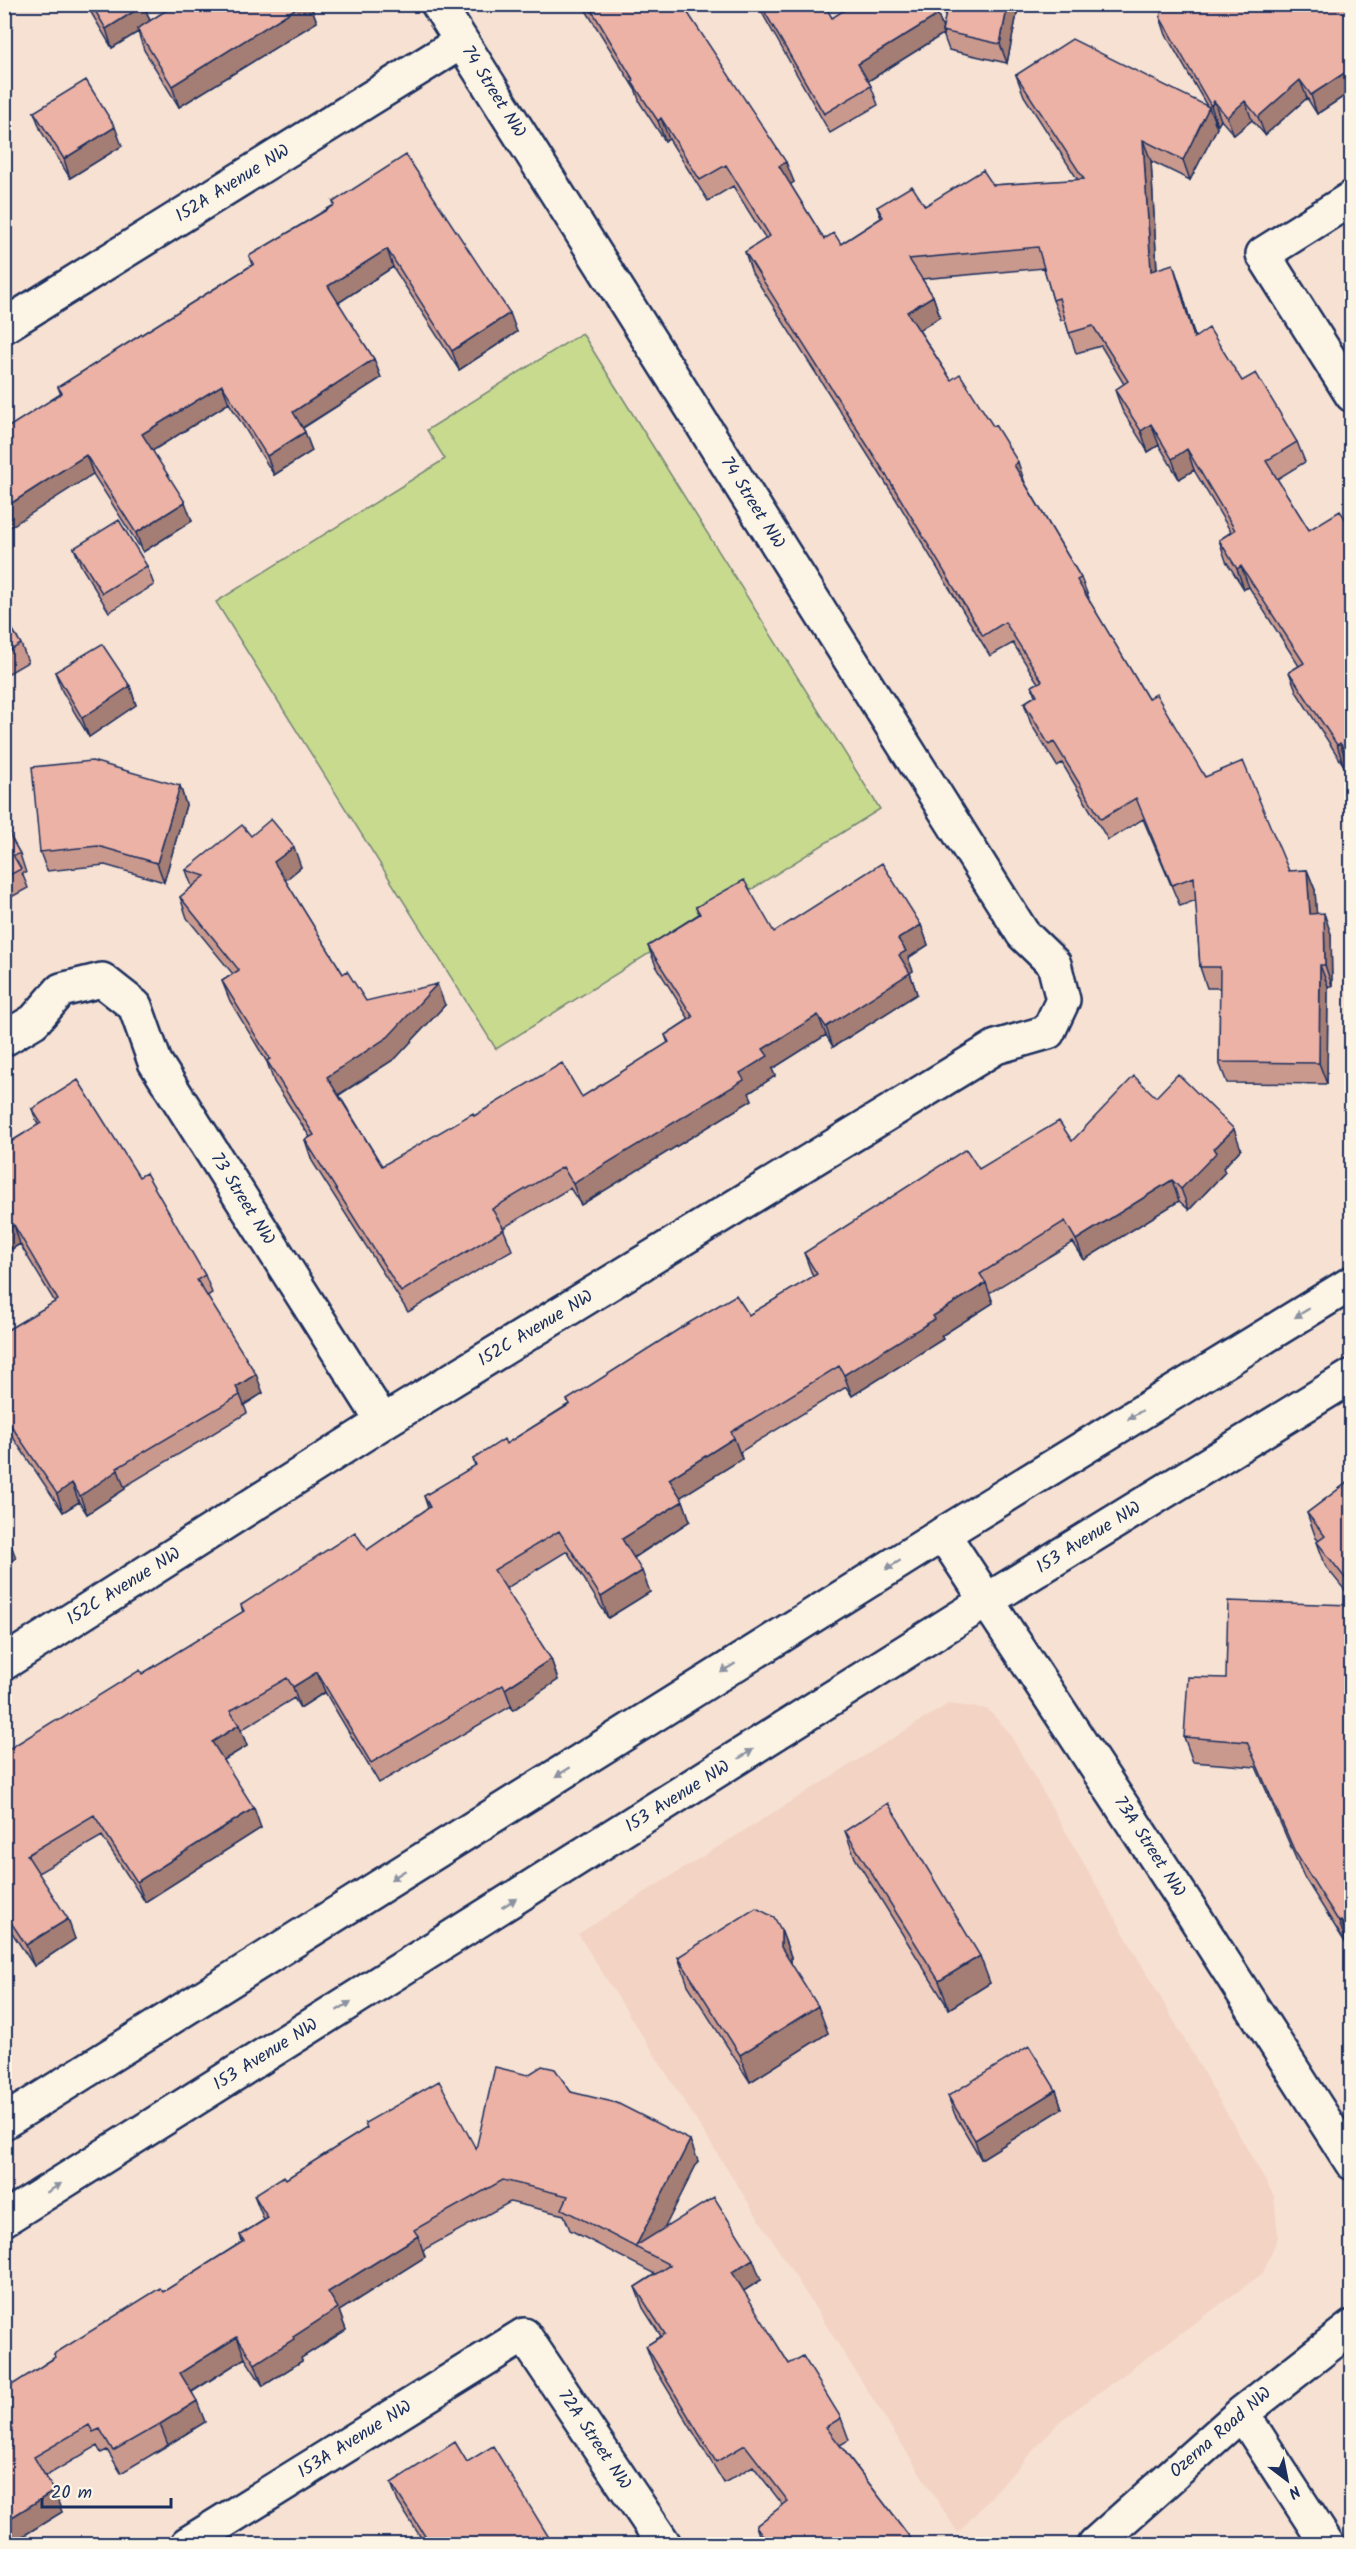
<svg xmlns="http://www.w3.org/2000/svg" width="1356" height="2549" font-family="Kalam,sans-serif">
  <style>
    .built { fill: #f3d3c4 }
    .green { fill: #c8da8e; stroke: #728476; stroke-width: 1.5 }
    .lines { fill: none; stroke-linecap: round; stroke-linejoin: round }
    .minor-casing { stroke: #1b2f5e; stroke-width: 38 }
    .major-casing { stroke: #1b2f5e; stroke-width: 38 }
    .minor { stroke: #fcf5e5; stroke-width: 33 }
    .major { stroke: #fcf5e5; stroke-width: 33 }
    .wall { fill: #ca998e; stroke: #1b2f5e; stroke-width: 1.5 }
    .shaded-wall { fill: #a47d74; stroke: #1b2f5e; stroke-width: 1.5 }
    .building { fill: #ebb2a5; stroke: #1b2f5e; stroke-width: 1.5 }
    .oneway { fill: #8c92a2 }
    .labels { text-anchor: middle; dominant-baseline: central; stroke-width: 4.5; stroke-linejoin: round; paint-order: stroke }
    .street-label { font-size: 18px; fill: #1b2f5e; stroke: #fcf5e5 }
  </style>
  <rect width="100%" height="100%" fill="#f7e1d2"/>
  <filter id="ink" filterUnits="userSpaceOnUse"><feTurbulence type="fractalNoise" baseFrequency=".0167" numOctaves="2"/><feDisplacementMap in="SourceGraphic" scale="12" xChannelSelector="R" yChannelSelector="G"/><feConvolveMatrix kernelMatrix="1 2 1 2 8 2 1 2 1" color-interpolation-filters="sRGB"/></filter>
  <g filter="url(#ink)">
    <!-- built -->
    <path class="built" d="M948 1704 987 1709 1008 1731 1274 2196 1278 2237 1263 2273 1060 2421 958 2533 578 1934Z"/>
    <!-- green -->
    <path class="green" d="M582 333 880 809 496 1049 216 602 445 459 427 430Z"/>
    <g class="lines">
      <!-- minor casing -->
      <g class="minor-casing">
        <path id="minor" d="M1352 198 1263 254 1352 395
          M4 326 461 42
          M4 1039 34 1021 61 990 102 980 135 1006 155 1062 383 1422
          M943 1534 1193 1914 1352 2163
          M4 1663 383 1422 996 1047 1048 1032 1063 1000 1054 964 1023 934 438 4
          M1242 2413 1327 2544
          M187 2544 524 2335 664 2544
          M1095 2544 1242 2413 1352 2327"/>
      </g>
      <!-- major casing -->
      <g class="major-casing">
        <path id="major" d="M4 2122 943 1534 1352 1283
          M4 2219 986 1601 1352 1376"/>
      </g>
      <!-- minor -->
      <use href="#minor" class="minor"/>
      <!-- major -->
      <use href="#major" class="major"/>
    </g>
    <!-- wall -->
    <path class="wall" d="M86 4H144L150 21 176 4H310L317 22 179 107 144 50 138 32 112 48Z
      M582 4H703L688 14 794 182 790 184 824 239 841 244 881 218 877 207 925 206 993 185 1078 180 1024 96 1016 75 1207 106 1166 35 1160 17 1352 4V91L1317 114 1307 98 1265 135 1252 120 1234 135 1221 120 1218 125 1212 114 1217 128 1190 180 1151 161 1157 269 1180 285 1195 337 1242 381 1297 442 1305 462 1277 479 1309 530 1352 528V770L1347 764 1344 766 1297 693 1289 672 1299 666 1249 587 1244 589 1226 561 1219 540 1231 532 1194 470 1179 479 1159 445 1148 452 1122 410 1115 390 1124 384 1101 346 1076 353 1065 320H1061L1053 300 1044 268 922 279 933 296 940 317 919 330 951 380 1025 483 1081 578 1089 598 1088 599 1148 699 1205 777 1289 871 1307 870 1315 890 1316 914 1331 934 1332 986H1328L1327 1084 1227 1083 1219 1062 1220 988H1207L1200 967 1196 900 1180 906 1143 819 1108 840 1062 763 1057 766 1031 724 1024 703 1035 696 1032 686 1038 683 1013 643 990 656 896 499 752 273 745 252 766 239 733 186 708 201 669 139 665 141 640 103 636 91Z
      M757 4H824L832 18 938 15 943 28 948 4H1019L1007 63 949 50 943 34 868 81 871 86 878 105 830 133Z
      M34 112 122 146 70 178 41 131Z
      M333 202 517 332 459 370 393 267 338 303 374 359 381 378 303 428 312 451 274 475 229 403 152 451 192 521 143 552 93 474 58 387 252 265 249 256 334 205Z
      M74 548 147 566 154 585 109 612 81 566Z
      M4 615 21 644 28 662 4 676Z
      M55 672 130 686 136 705 89 737 62 691Z
      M180 786 186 805 164 882 105 865 47 871 40 852Z
      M4 825 20 854 26 873H22L28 888 4 901Z
      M251 836 301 867 285 880 343 974 366 1001 445 1005 396 1058 339 1095 382 1166 474 1116 582 1097 668 1043 665 1035 689 1019 656 966 648 946 699 914 696 907 774 932 921 925 928 945 908 958 913 971 910 973 917 994 833 1047 826 1035 772 1069 775 1076 749 1093 752 1100 581 1205 570 1188 503 1228 512 1250 408 1312 312 1161 305 1140 310 1137 274 1082 267 1062 230 1001 222 981 233 974 187 918 180 897 192 887 186 870Z
      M1156 1097 1241 1149 1223 1168 1225 1172 1189 1210 1179 1201 1084 1260 1073 1242 989 1293 993 1303 941 1336 943 1339 852 1396 846 1387 740 1452 742 1459 680 1497 683 1501 690 1521 634 1558 650 1592 608 1618 567 1551 505 1589 551 1659 558 1680 513 1710 511 1706 379 1783 325 1692 300 1708 294 1698 241 1730 247 1746 224 1760 261 1828 145 1902 102 1836 38 1873 75 1939 34 1966 5 1922 4 1923V1752L142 1674 243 1612 241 1605 367 1550 428 1508 424 1496 475 1466 473 1459 506 1444 569 1404 567 1400 749 1315 813 1277 804 1253 979 1169 1072 1141Z
      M32 1109 139 1177 205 1275 212 1293 207 1296 263 1393 244 1405 247 1413 124 1487 125 1489 87 1514 79 1502 63 1512 4 1424V1332L55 1302 20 1244 4 1254V1146L38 1125Z
      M1352 1479V1599L1326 1567 1317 1542 1319 1541 1316 1538 1307 1513Z
      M1352 1605V1948L1350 1946 1348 1947 1304 1877 1256 1767 1193 1762 1184 1737 1226 1678Z
      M845 1831 990 1983 949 2009 855 1858Z
      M781 1930 791 1957V1964L828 2033 750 2082 688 1985 678 1957Z
      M1056 2090 1062 2109 981 2159 955 2115 948 2096Z
      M571 2092 698 2161 664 2228 761 2280 743 2291 789 2364 841 2418 849 2440 840 2445 915 2544H762L756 2526 783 2505 753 2466 724 2483 654 2367 646 2346 661 2336 643 2308 635 2287 655 2274 570 2230 564 2215 510 2202 423 2250 425 2257 339 2311 346 2330 301 2358 302 2361 263 2386 245 2358 192 2392 205 2422 168 2445 121 2473 107 2450 101 2453 97 2446 46 2476 62 2512 10 2544 33 2372 55 2357 54 2354 163 2292 242 2242 240 2235 264 2220 254 2195 286 2179 367 2128 365 2123 476 2149Z
      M467 2462 553 2544H425L398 2502 391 2483Z"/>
    <!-- shaded-wall -->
    <path class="shaded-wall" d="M303 4H310L317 22 179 107 172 86Z
      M1008 4H1019L1007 63 1000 44Z
      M144 5 151 24 137 29 138 32 112 48 106 29Z
      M938 15 944 32 942 31 943 34 865 83 858 64Z
      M1352 68V91L1317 114 1311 95Z
      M1300 80 1307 98 1265 135 1258 117Z
      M1214 101 1221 120 1218 125 1211 106Z
      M1245 101 1252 120 1234 135 1227 117Z
      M1209 107 1217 128 1190 180 1183 160Z
      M661 118 669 139 665 141 658 121Z
      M115 127 122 146 70 178 64 159Z
      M1143 140 1151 161 1158 291 1151 271Z
      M786 162 794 182 787 187 779 166Z
      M4 211 7 219 4 220Z
      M387 249 393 267 335 305 328 286Z
      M1173 264 1180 285 1201 359 1194 338Z
      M933 296 940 317 915 333 907 312Z
      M510 313 517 332 459 370 452 351Z
      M374 359 381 378 299 430 293 412Z
      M222 385 229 403 149 453 142 434Z
      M1151 424 1159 445 1148 452 1141 431Z
      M305 432 312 451 274 475 267 456Z
      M1187 449 1194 470 1179 479 1172 459Z
      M86 455 93 474 4 531V508Z
      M1018 462 1025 483 1021 486 1014 465Z
      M185 502 192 521 143 552 136 533Z
      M1241 566 1249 587 1244 589 1237 569Z
      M130 686 136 705 89 737 82 718Z
      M1340 743 1347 764 1344 766 1337 745Z
      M180 786 186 805 164 882 157 863Z
      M294 847 301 867 282 883 274 862Z
      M1307 870 1315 890 1318 935 1310 914Z
      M1324 913 1331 934 1332 986 1325 965Z
      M921 925 928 945 908 958 913 971 910 973 917 994 833 1047 826 1027 899 955 898 939Z
      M1320 965 1328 986 1327 1084 1319 1063Z
      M437 984 445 1005 396 1058 335 1097 327 1077Z
      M818 1015 826 1035 772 1069 775 1076 749 1093 752 1100 581 1205 573 1184 740 1073 763 1049Z
      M1234 1129 1241 1149 1223 1168 1225 1172 1189 1210 1181 1189 1214 1149Z
      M1172 1180 1179 1201 1084 1260 1076 1240Z
      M14 1225 20 1244 4 1254V1231Z
      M986 1283 993 1303 941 1336 943 1339 852 1396 844 1375 933 1316Z
      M256 1374 263 1393 244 1405 240 1395 236 1387Z
      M734 1438 742 1459 676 1500 669 1479Z
      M118 1470 125 1489 87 1514 80 1496Z
      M72 1483 79 1502 63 1512 57 1494Z
      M683 1501 690 1521 630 1560 622 1539Z
      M8 1537 16 1558 4 1565V1539Z
      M642 1571 650 1592 608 1618 601 1597Z
      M1352 1629V1721L1349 1714Z
      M551 1659 558 1680 513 1710 505 1689Z
      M317 1672 325 1692 300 1708 293 1687Z
      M239 1725 247 1746 220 1762 212 1742Z
      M254 1808 261 1828 145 1902 137 1882Z
      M68 1919 75 1939 34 1966 26 1945Z
      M1341 1921 1350 1946 1348 1947 1339 1922Z
      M781 1930 791 1957V1975L781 1947Z
      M980 1956 990 1983 949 2009 939 1981Z
      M818 2006 828 2033 750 2082 740 2055Z
      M1056 2090 1062 2109 981 2159 975 2140Z
      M690 2140 698 2161 651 2255 636 2246Z
      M418 2236 425 2257 339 2311 346 2330 301 2358 302 2361 263 2386 255 2364 293 2337 328 2292Z
      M753 2259 761 2280 739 2294 732 2272Z
      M237 2337 245 2358 188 2394 180 2373Z
      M197 2401 205 2422 168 2445 160 2424Z
      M54 2491 62 2512 10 2544H4V2522Z"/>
    <!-- building -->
    <path class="building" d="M91 4H144V5L106 29Z
      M176 4H303L172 86 137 29Z
      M588 4H682L786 162 779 166 824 239 834 233 841 244 883 217 877 207 912 186 925 206 983 170 993 185 1084 179 1016 75 1072 39 1209 107 1183 160 1143 140 1151 271 1173 264 1194 338 1209 328 1242 381 1256 373 1297 442 1266 461 1309 530 1340 511 1352 528V761L1340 743 1337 745 1289 672 1304 663 1241 566 1237 569 1219 540 1235 530 1187 449 1172 459 1151 424 1141 431 1115 390 1128 381 1093 326 1069 333 1059 298 1053 300 1038 247 909 259 933 296 907 312 951 380 960 374 993 426 995 425 1018 462 1014 465 1081 578 1077 580 1148 699 1156 694 1205 777 1243 761 1289 871 1307 870 1310 914 1324 913 1325 965H1320L1319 1063 1219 1062 1220 967H1200L1194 877 1172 885 1136 798 1101 819 1054 742 1049 745 1024 703 1037 695 1032 686 1042 681 1005 622 983 636 888 478 745 252 770 236 726 165 700 180 661 118 658 121 632 82 634 81Z
      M760 4H824L832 18 854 4H932L938 15 858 64 871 86 824 114Z
      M948 4H1008L1000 44 942 31Z
      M1164 4H1352V68L1311 95 1300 80 1258 117 1245 101 1227 117 1214 101 1211 106 1160 17Z
      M86 80 115 127 64 159 34 112Z
      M406 155 510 313 452 351 387 249 328 286 374 359 293 412 305 432 267 456 222 385 142 434 185 502 136 533 86 455 4 508V430L62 393 58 387 254 264 249 256 335 205 333 202Z
      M119 520 147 566 102 593 74 548Z
      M4 615 21 644 4 654Z
      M102 644 130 686 82 718 55 672Z
      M92 761 180 786 157 863 98 846 40 852 32 767Z
      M271 819 294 847 274 862 343 974 347 971 366 1001 437 984 388 1037 327 1077 382 1166 473 1113 474 1116 562 1063 582 1097 669 1042 665 1035 693 1017 648 946 700 914 696 907 744 880 774 932 882 863 921 925 898 939 906 951 899 955 910 973 826 1027 818 1015 763 1049 768 1056 740 1073 744 1080 573 1184 563 1167 492 1209 504 1229 401 1292 305 1140 314 1135 267 1061 270 1059 222 981 239 970 180 897 205 876 186 870 242 825 251 836Z
      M4 825 20 854 13 855 21 869 4 878Z
      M1178 1074 1234 1129 1214 1149 1217 1152 1181 1189 1172 1180 1076 1240 1065 1221 980 1274 986 1283 933 1316 935 1319 844 1375 839 1366 731 1432 734 1438 669 1479 683 1501 622 1539 642 1571 601 1597 559 1531 494 1570 551 1659 505 1689 503 1685 371 1763 317 1672 293 1687 287 1678 230 1711 239 1725 212 1742 254 1808 137 1882 94 1815 27 1855 68 1919 26 1945 4 1912V1752L57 1719 58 1721 140 1670 142 1674 244 1611 241 1605 355 1532 367 1550 430 1507 424 1496 476 1465 473 1459 504 1439 506 1444 570 1404 567 1400 687 1324 736 1295 749 1315 817 1274 804 1253 966 1149 979 1169 1059 1121 1072 1141 1134 1076 1156 1097Z
      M78 1080 139 1177 146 1173 205 1275 197 1280 256 1374 236 1387 240 1395 117 1468 118 1470 80 1496 72 1483 57 1494 4 1415V1332L58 1300 14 1225 4 1231V1146L41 1123 32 1109Z
      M1352 1479V1587L1317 1542 1325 1536 1307 1513Z
      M4 1532 8 1537 4 1539Z
      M1228 1601 1352 1605 1349 1714 1352 1720V1936L1341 1921 1339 1922 1295 1852 1247 1742 1184 1737 1188 1677 1226 1678Z
      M888 1803 980 1956 939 1981 845 1831Z
      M756 1908 774 1917 781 1930V1947L818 2006 740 2055 678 1957Z
      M1029 2046 1056 2090 975 2140 948 2096Z
      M542 2066 555 2069 571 2092 617 2103 690 2140 636 2246 714 2197 753 2259 732 2272 789 2364 803 2356 841 2418 826 2427 915 2544H769L756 2526 788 2501 745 2445 716 2462 646 2346 665 2334 635 2287 670 2265 562 2209 568 2196 503 2180 414 2230 418 2236 328 2292 338 2308 293 2337 294 2339 255 2364 237 2337 180 2373 197 2401 160 2424 113 2451 100 2429 93 2432 89 2425 34 2457 54 2491 4 2522V2390L56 2357 54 2354 160 2288 163 2292 244 2241 240 2235 268 2218 254 2195 284 2176 286 2179 367 2128 365 2123 439 2081 476 2149 495 2067 528 2075Z
      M455 2442 467 2462 493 2446 553 2544H430L391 2483Z"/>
    <!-- one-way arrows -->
    <defs><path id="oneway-solid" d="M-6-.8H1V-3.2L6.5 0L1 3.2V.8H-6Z" transform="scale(1.5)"/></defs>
    <g class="oneway">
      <use href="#oneway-solid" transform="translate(1302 1313) rotate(148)"/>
      <use href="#oneway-solid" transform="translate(1135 1415) rotate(148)"/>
      <use href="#oneway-solid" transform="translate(893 1565) rotate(148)"/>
      <use href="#oneway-solid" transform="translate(728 1668) rotate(148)"/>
      <use href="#oneway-solid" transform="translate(746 1754) rotate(-32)"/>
      <use href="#oneway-solid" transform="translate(563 1772) rotate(148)"/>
      <use href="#oneway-solid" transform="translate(398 1875) rotate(148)"/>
      <use href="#oneway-solid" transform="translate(509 1903) rotate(-32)"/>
      <use href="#oneway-solid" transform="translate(344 2006) rotate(-32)"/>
      <use href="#oneway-solid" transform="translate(54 2188) rotate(-32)"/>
    </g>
  </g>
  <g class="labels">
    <!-- street labels -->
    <g class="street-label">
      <text transform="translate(493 92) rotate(58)">74 Street NW</text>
      <text transform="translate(233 184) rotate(-32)">152A Avenue NW</text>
      <text transform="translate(752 503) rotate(58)">74 Street NW</text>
      <text transform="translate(242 1199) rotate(58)">73 Street NW</text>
      <text transform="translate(536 1329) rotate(-31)">152C Avenue NW</text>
      <text transform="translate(1089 1538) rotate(-32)">153 Avenue NW</text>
      <text transform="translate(124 1587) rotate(-32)">152C Avenue NW</text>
      <text transform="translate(678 1797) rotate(-32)">153 Avenue NW</text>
      <text transform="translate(1149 1847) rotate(57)">73A Street NW</text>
      <text transform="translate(266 2055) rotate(-32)">153 Avenue NW</text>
      <text transform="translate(1221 2433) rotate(-41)">Ozerna Road NW</text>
      <text transform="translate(355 2440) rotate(-32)">153A Avenue NW</text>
      <text transform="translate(594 2440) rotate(56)">72A Street NW</text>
    </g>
  </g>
  <!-- margin -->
  <rect width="1356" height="2549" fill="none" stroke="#fcf5e5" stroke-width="24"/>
  <rect x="12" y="12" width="1332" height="2525" fill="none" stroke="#1b2f5e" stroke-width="2" filter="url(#ink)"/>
  <!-- north arrow -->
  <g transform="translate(1287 2480) rotate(148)" stroke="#fcf5e5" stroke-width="4.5" paint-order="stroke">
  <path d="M0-4.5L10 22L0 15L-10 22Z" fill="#1b2f5e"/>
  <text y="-9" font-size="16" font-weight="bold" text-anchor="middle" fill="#1b2f5e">N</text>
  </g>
  <!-- scale -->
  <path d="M42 2498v9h129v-9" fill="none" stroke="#1b2f5e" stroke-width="3"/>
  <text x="51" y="2498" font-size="18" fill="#1b2f5e" stroke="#fcf5e5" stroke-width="4.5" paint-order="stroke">20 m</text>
</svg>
